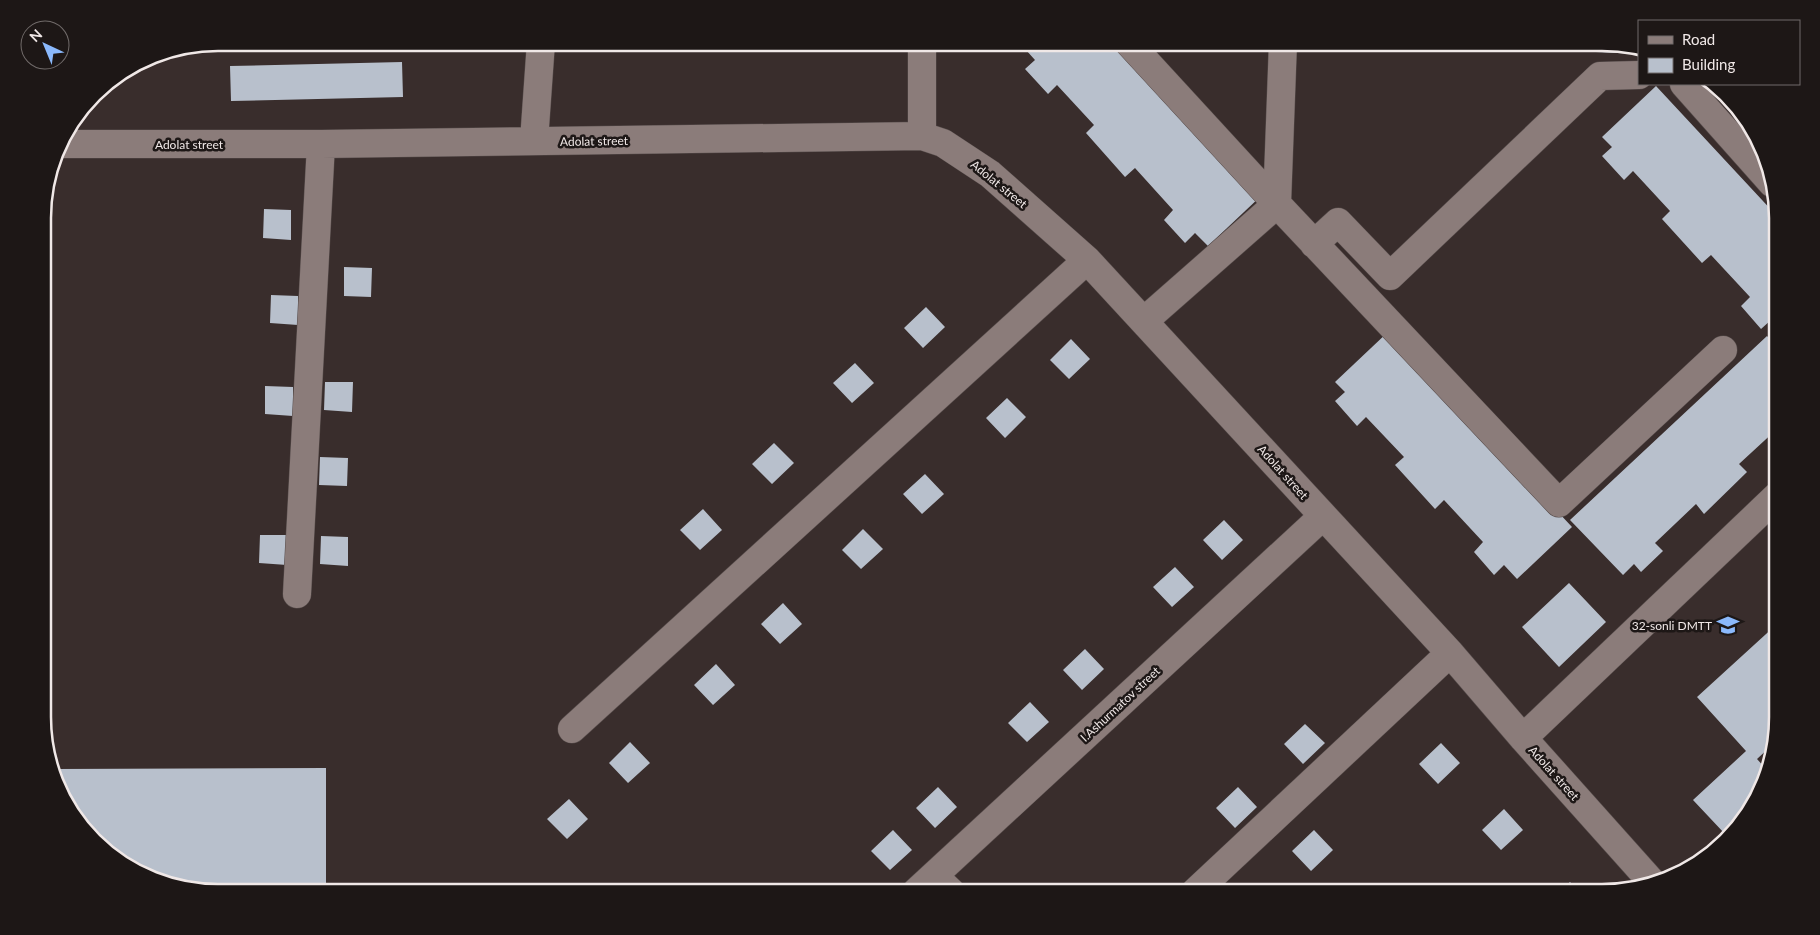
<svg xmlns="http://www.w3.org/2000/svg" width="1820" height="935" font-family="Lato,sans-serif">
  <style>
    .building { fill: #b8c0cc }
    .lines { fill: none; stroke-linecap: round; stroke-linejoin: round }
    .minor-casing { stroke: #564c4b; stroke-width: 29 }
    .minor { stroke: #8b7c7a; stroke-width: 28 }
    .labels { text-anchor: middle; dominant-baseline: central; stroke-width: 5; stroke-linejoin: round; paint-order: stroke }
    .street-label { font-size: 12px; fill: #f0e8e7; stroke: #1d1716 }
    .poi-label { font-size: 12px; fill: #f0e8e7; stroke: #1d1716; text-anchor: end }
    .rim { fill: none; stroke: #f0e8e7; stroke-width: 2.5 }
  </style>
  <rect width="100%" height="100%" fill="#392d2c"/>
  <!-- building -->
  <path class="building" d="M1034 42H1120L1262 195 1208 246 1195 233 1185 243 1164 220 1173 210 1135 168 1125 177 1086 133 1094 125 1057 85 1048 94 1025 69 1035 60 1026 50Z
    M1574 42H1602L1639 51V54L1574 51Z
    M402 62 403 97 231 101 230 66Z
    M1656 86 1776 215V325L1771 320 1761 329 1741 306 1750 297 1711 255 1702 263 1662 219 1670 211 1633 171 1624 180 1602 156 1612 147 1602 137Z
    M264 209 291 210V240L263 238Z
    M344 267 372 268 371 297 344 296Z
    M271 295 298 296V325L270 323Z
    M926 307 945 327 923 348 904 328Z
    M1389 331 1572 527 1517 579 1504 565 1494 575 1474 552 1483 542 1444 500 1435 509 1395 465 1404 457 1366 417 1357 426 1335 401 1345 392 1335 382Z
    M1767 336 1776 346 1777 429 1739 464 1747 472 1704 514 1696 504 1655 543 1663 551 1641 572 1634 564 1623 575 1570 520Z
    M1071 339 1090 359 1069 379 1050 360Z
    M855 363 874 383 852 403 833 383Z
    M325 382H353L352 412 324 410Z
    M265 386 293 387V416L265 414Z
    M1007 398 1026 417 1005 438 986 418Z
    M774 443 794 463 772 484 752 464Z
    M320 457 348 458 347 486 319 485Z
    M925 474 944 494 922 514 903 494Z
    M703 509 722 530 700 550 680 530Z
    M1224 520 1243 540 1222 560 1203 540Z
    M863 529 883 549 861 569 842 550Z
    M260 535H287V565L259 563Z
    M321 536 348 537V566L320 564Z
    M1175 567 1194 587 1172 607 1153 587Z
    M1569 583 1606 622 1559 667 1522 627Z
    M783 603 802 624 780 644 761 624Z
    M1777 624V718L1771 746 1757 759 1766 769 1760 795 1725 834 1693 800 1746 751 1697 697Z
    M1085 649 1104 669 1082 690 1063 670Z
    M716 664 735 685 713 705 694 685Z
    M1030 702 1049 722 1027 742 1008 723Z
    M1305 724 1325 743 1303 764 1284 744Z
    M630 742 650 763 628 783 609 763Z
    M1441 743 1460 763 1438 784 1419 764Z
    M326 768V892H218L140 875 79 824 56 769Z
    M938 787 957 807 935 828 916 808Z
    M1238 787 1257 807 1235 828 1216 808Z
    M569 799 588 819 567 839 547 819Z
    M1504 809 1523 830 1501 850 1482 830Z
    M893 830 912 850 890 870 871 851Z
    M1314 830 1333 850 1311 871 1292 851Z
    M1570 882 1579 892H1559Z"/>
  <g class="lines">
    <!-- minor casing -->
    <g class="minor-casing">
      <path id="minor" d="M1128 42 1277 204 1559 503 1723 350
        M1684 84 1772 183
        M922 136V42
        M534 141 541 42
        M59 144H321L922 136 943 143 990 174 1087 260 1450 653 1523 738 1650 880
        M1314 244 1338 222 1390 276 1600 76 1639 75
        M1144 321 1277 204 1283 42
        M297 594 321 144
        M572 729 1087 260
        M1523 738 1777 496
        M934 876 951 892
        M916 892 1323 516
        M1195 892 1450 653"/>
    </g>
    <!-- minor -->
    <use href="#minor" class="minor"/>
  </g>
  <!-- icons -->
  <defs>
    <g id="school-bare" transform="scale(1.725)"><path d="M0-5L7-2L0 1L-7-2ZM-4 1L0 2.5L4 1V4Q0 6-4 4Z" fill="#8bb9fc" stroke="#1d1716" stroke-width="2.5" paint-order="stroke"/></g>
  </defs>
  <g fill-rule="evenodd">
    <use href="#school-bare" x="1728" y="625"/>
  </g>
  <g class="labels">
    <!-- street labels -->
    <g class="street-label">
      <text transform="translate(594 141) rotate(-1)">Adolat street</text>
      <text x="189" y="144">Adolat street</text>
      <text transform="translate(999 184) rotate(39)">Adolat street</text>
      <text transform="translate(1283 472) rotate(48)">Adolat street</text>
      <text transform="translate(1120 704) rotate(-43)">I.Ashurmatov street</text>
      <text transform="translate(1554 773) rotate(48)">Adolat street</text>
    </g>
    <!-- poi labels -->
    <g class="poi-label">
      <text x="1712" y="625">32-sonli DMTT</text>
    </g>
  </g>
  <!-- crop -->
  <path d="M0 0H1820V935H0ZM218 51H1602A167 167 0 0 1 1769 218V717A167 167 0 0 1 1602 884H218A167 167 0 0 1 51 717V218A167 167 0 0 1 218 51Z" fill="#1d1716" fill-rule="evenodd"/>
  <path class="rim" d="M218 51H1602A167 167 0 0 1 1769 218V717A167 167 0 0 1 1602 884H218A167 167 0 0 1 51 717V218A167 167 0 0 1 218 51Z"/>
  <!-- legend -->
  <rect x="1638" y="20" width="162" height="65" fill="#1d1716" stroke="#716b6a"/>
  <rect x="1648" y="36" width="25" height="8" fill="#8b7c7a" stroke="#716b6a"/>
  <text x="1682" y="45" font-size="15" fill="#f0e8e7">Road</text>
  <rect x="1648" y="58" width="25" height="15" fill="#b8c0cc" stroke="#716b6a"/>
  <text x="1682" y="70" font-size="15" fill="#f0e8e7">Building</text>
  <!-- north arrow -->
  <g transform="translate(45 45) rotate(316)"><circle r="24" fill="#1d1716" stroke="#716b6a"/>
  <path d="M0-4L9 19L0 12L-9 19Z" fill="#8bb9fc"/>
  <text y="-8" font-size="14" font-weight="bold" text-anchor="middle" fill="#f0e8e7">N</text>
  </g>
</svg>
